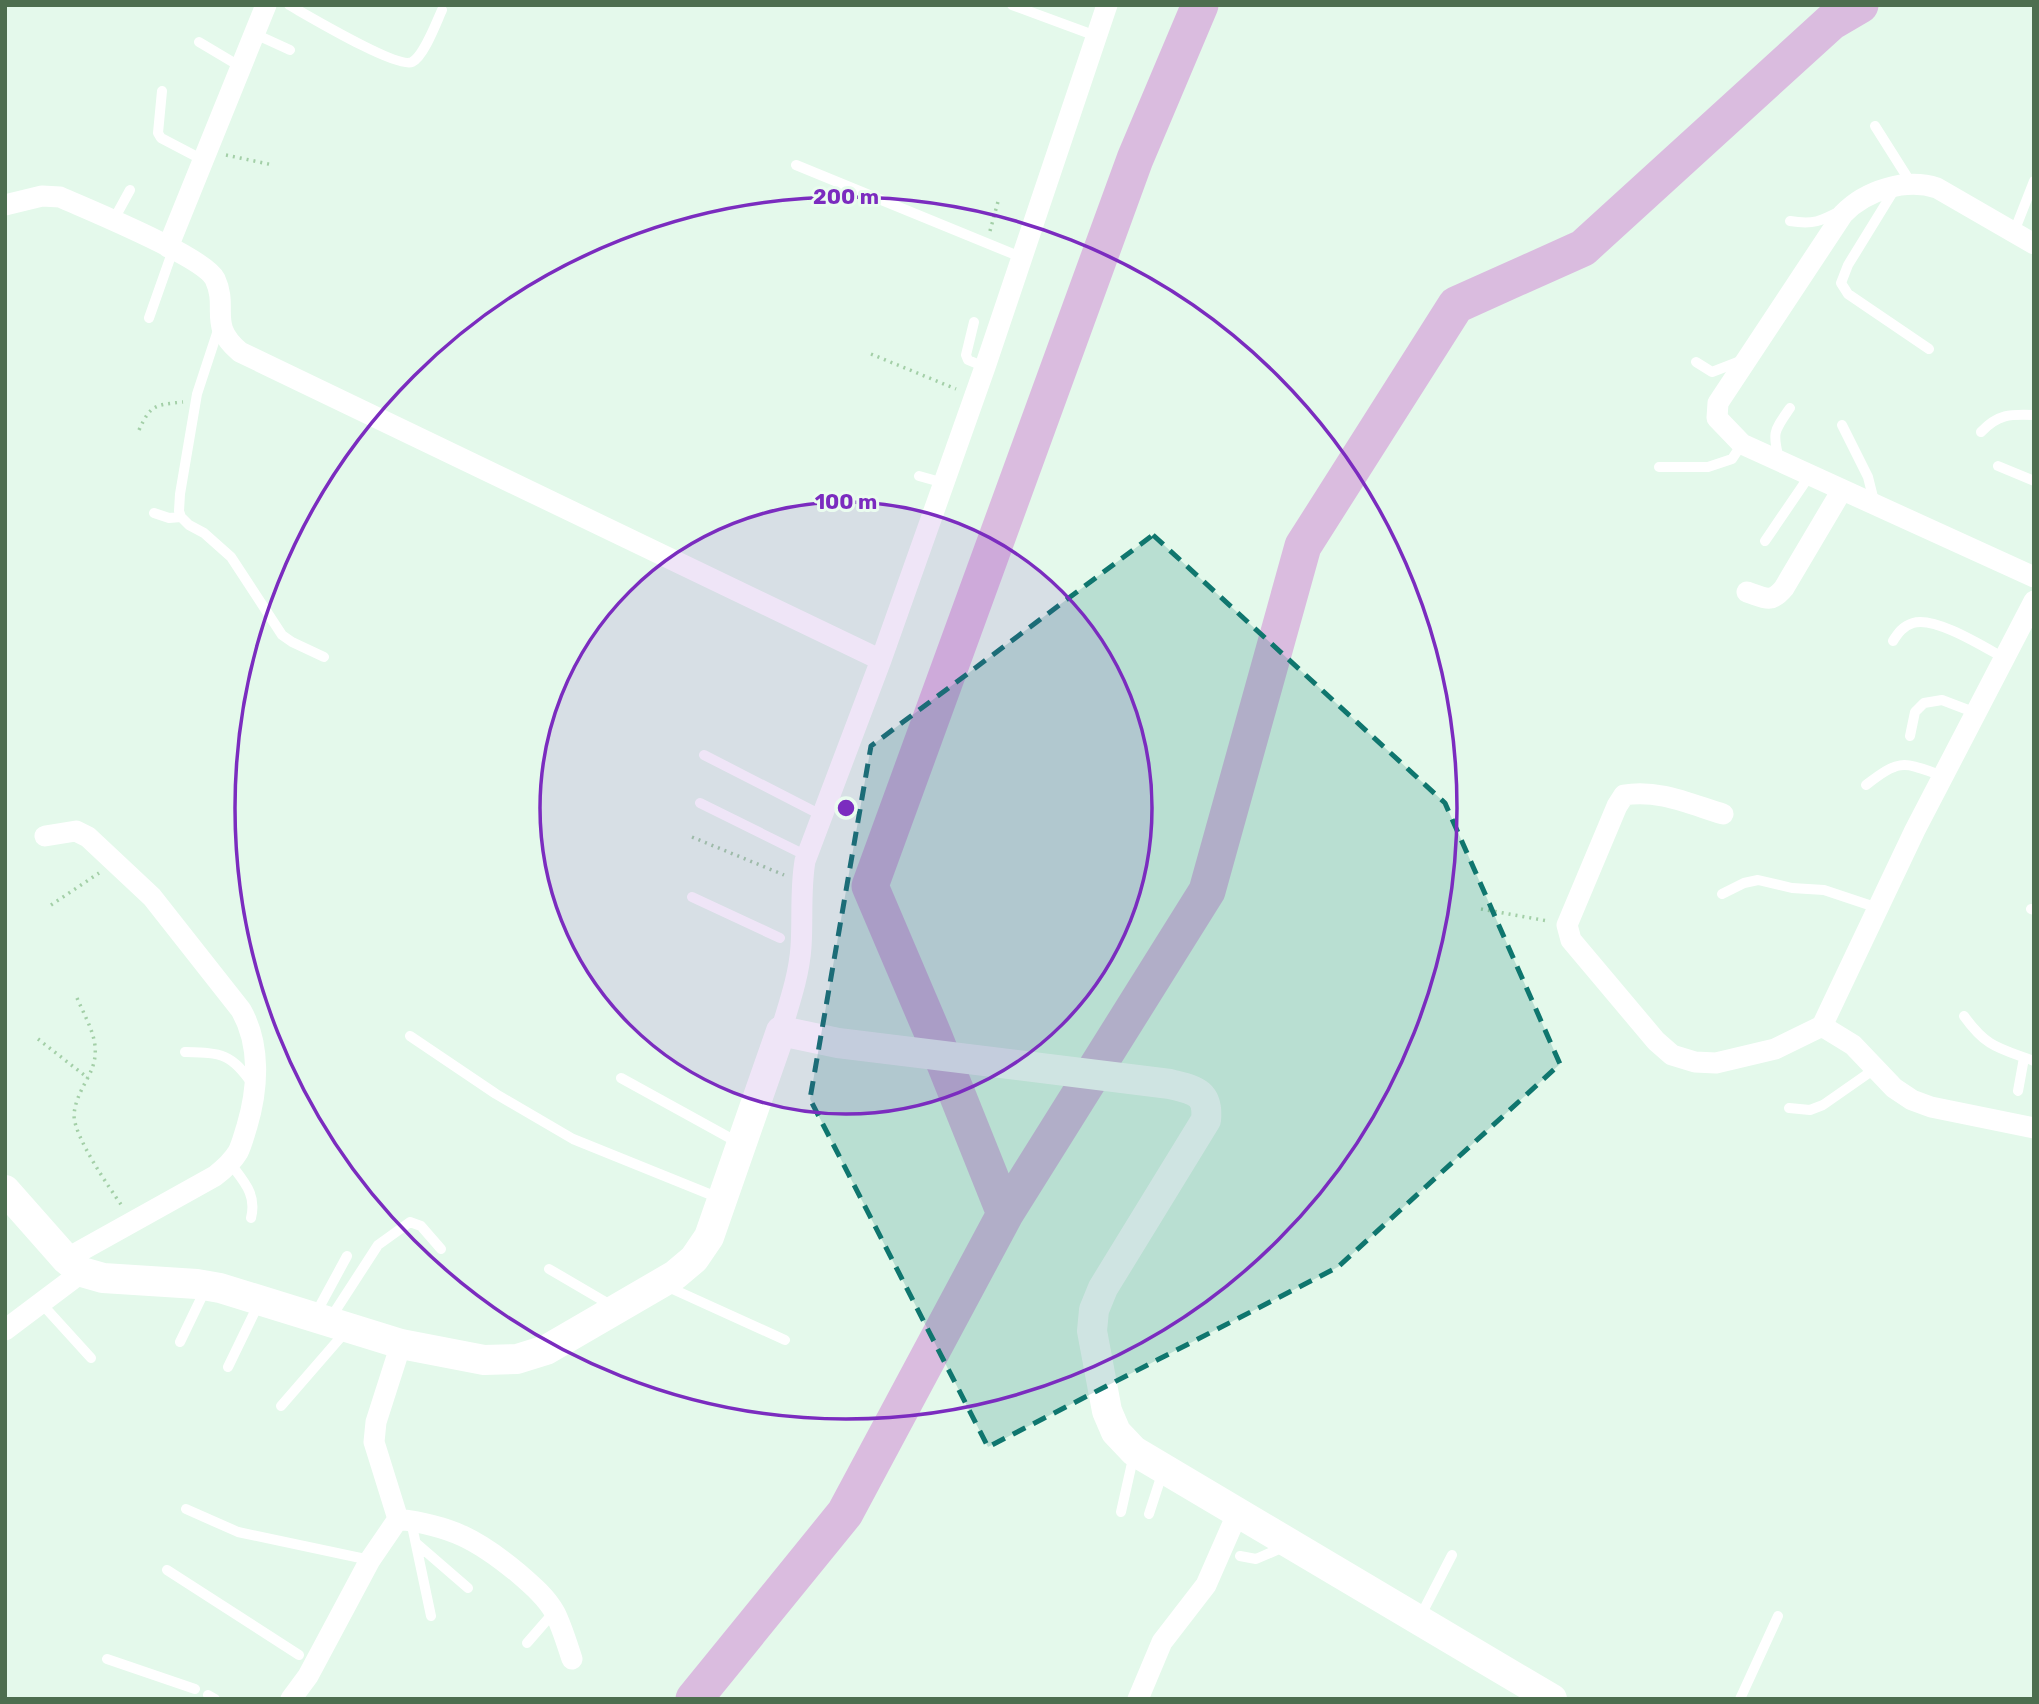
<svg xmlns="http://www.w3.org/2000/svg" width="2039" height="1704" font-family="Rubik,sans-serif">
  <style>
    .lines { fill: none; stroke-linecap: round; stroke-linejoin: round }
    .river { stroke: #dabcdf; stroke-width: 37 }
    .path { stroke: #a3cfa7; stroke-width: 3.5; stroke-dasharray: 2 5; stroke-linecap: butt }
    .lane { stroke: #fff; stroke-width: 10 }
    .street { stroke: #fff; stroke-width: 21 }
    .secondary { stroke: #fff; stroke-width: 30 }
    .marked { fill: #0f766e; fill-opacity: 0.2; stroke: #0f766e; stroke-width: 5; stroke-dasharray: 14 9; stroke-linejoin: round }
    .ring { fill: none; stroke: #7b2cbf; stroke-width: 3.5 }
    .centre { fill: #7b2cbf; stroke: #eafcef; stroke-width: 3.5 }
    .ring-label { font-size: 21px; text-anchor: middle; font-weight: bold; fill: #7b2cbf; stroke: #eafcef; stroke-width: 6; stroke-linejoin: round; paint-order: stroke }
  </style>
  <rect width="100%" height="100%" fill="#e4f9eb"/>
  <g class="lines">
    <!-- river -->
    <path class="river" d="M1005 1214 1207 891 1303 546 1456 305 1583 248 1831 22 1860 5
      M694 1699 845 1513 1005 1214 933 1034 870 886 1135 159 1200 5"/>
    <!-- path -->
    <path class="path" d="M226 155 273 165
      M990 231 999 198
      M871 354 956 389
      M139 430C151 404 155 405 183 402
      M692 837 784 875
      M51 905 99 873
      M1481 909 1548 921
      M77 998C90 1028 105 1048 87 1079 81 1091 75 1101 74 1115 74 1137 109 1187 122 1206
      M38 1039 88 1078"/>
    <!-- lane -->
    <path class="lane" d="M289 5C307 15 397 69 412 62 424 56 436 23 442 10
      M1012 5 1096 36
      M255 34 290 50
      M199 42 241 67
      M162 91 158 133 161 138 203 160
      M1875 126 1911 183
      M796 165 1023 258
      M1896 187 1848 265 1841 283 1848 294 1929 349
      M113 221 130 190
      M1790 221C1814 225 1821 221 1842 210
      M2014 232 2034 181
      M149 318 173 250
      M974 322 966 355 968 360 985 367
      M219 327 197 394 180 494 179 511 181 517 189 525 204 533 231 557 282 635 292 642 324 657
      M1696 362 1712 372 1743 360
      M1842 425 1868 477 1875 505
      M1981 432C1998 414 2010 414 2034 415
      M1779 459C1772 432 1774 431 1790 408
      M1998 466 2034 481
      M1659 467H1708L1732 459 1742 444
      M919 476 944 483
      M154 513 169 518 181 517
      M1765 541 1810 475
      M1893 641C1898 633 1903 626 1913 623 1935 616 1984 647 2004 658
      M1910 736 1915 712 1924 703 1942 700 1976 713
      M704 755 823 816
      M1866 785C1901 758 1903 762 1943 776
      M700 803 807 856
      M1722 894 1744 883 1758 880 1792 888 1824 890 1878 908
      M692 897 780 938
      M2031 909 2034 910
      M1964 1016C1987 1048 1999 1048 2034 1061
      M410 1036 496 1094 573 1139 719 1198
      M185 1052C222 1053 231 1053 253 1085
      M621 1078 739 1143
      M2018 1091 2024 1058
      M1789 1108 1810 1110 1823 1105 1876 1068
      M230 1163C244 1182 257 1194 251 1218
      M549 1269 614 1307
      M666 1286 785 1340
      M41 1303 91 1358
      M315 1315 347 1256
      M330 1319 378 1245 410 1222 421 1226 441 1249
      M180 1342 206 1288
      M228 1367 259 1303
      M281 1406 347 1330
      M186 1509 238 1532 370 1560
      M1121 1512 1134 1454
      M1149 1514 1163 1471
      M411 1521 431 1616
      M416 1543 468 1588
      M1240 1556 1256 1559 1286 1546
      M167 1570 299 1655
      M1420 1617 1452 1555
      M527 1643 554 1612
      M107 1659 195 1689
      M208 1695 215 1699
      M1740 1699 1778 1616"/>
    <!-- street -->
    <path class="street" d="M5 205 42 196 60 197C89 210 203 256 215 279 229 309 207 324 240 352L881 660
      M2034 244 1937 188C1906 178 1866 190 1843 214L1718 403 1717 418 1742 444 2034 577
      M168 247 266 5
      M1747 592C1765 598 1771 604 1784 588L1842 490
      M1723 814C1690 804 1658 789 1624 795L1617 806 1567 925 1571 940 1656 1041 1672 1055 1695 1062 1716 1063 1775 1049 1822 1026 1915 830 2034 601
      M45 836 76 831 88 837 152 897 241 1010C261 1045 258 1089 247 1126 244 1135 242 1144 238 1152 232 1162 224 1169 215 1176L66 1259
      M1822 1026 1853 1045 1894 1088 1912 1100 1931 1107 2034 1128
      M781 1031C789 1004 799 976 801 947 803 918 800 890 805 861L881 660 985 367 1107 5
      M5 1330 82 1272
      M398 1519C451 1526 477 1539 518 1573 532 1585 547 1598 555 1613 562 1627 567 1644 572 1659
      M398 1519 374 1442 376 1422 401 1344
      M291 1699 308 1676 370 1560 398 1519
      M1138 1699 1162 1642 1206 1585 1238 1512"/>
    <!-- secondary -->
    <path class="secondary" d="M5 1190 66 1259 82 1272 103 1278 197 1284 220 1288 401 1344 484 1360 517 1359 546 1350 675 1275 694 1259 709 1237 781 1031 838 1043 1170 1084C1193 1090 1209 1091 1206 1120L1103 1288 1094 1310 1092 1331 1107 1411 1116 1432 1134 1451 1552 1699"/>
  </g>
  <!-- marked area -->
  <path class="marked" d="M1153 535 1445 803 1560 1064 1338 1267 988 1447 810 1099 871 746Z"/>
  <!-- distance rings -->
  <circle cx="846" cy="808" r="306" fill="#7b2cbf" fill-opacity=".12"/>
  <g class="ring">
    <circle cx="846" cy="808" r="306"/>
    <circle cx="846" cy="808" r="611"/>
  </g>
  <circle cx="846" cy="808" r="10" class="centre"/>
  <g class="ring-label">
    <text x="846" y="204">200 m</text>
    <text x="846" y="509">100 m</text>
  </g>
  <!-- border -->
  <rect width="2039" height="1704" fill="none" stroke="#4d6e4f" stroke-width="14"/>
</svg>
